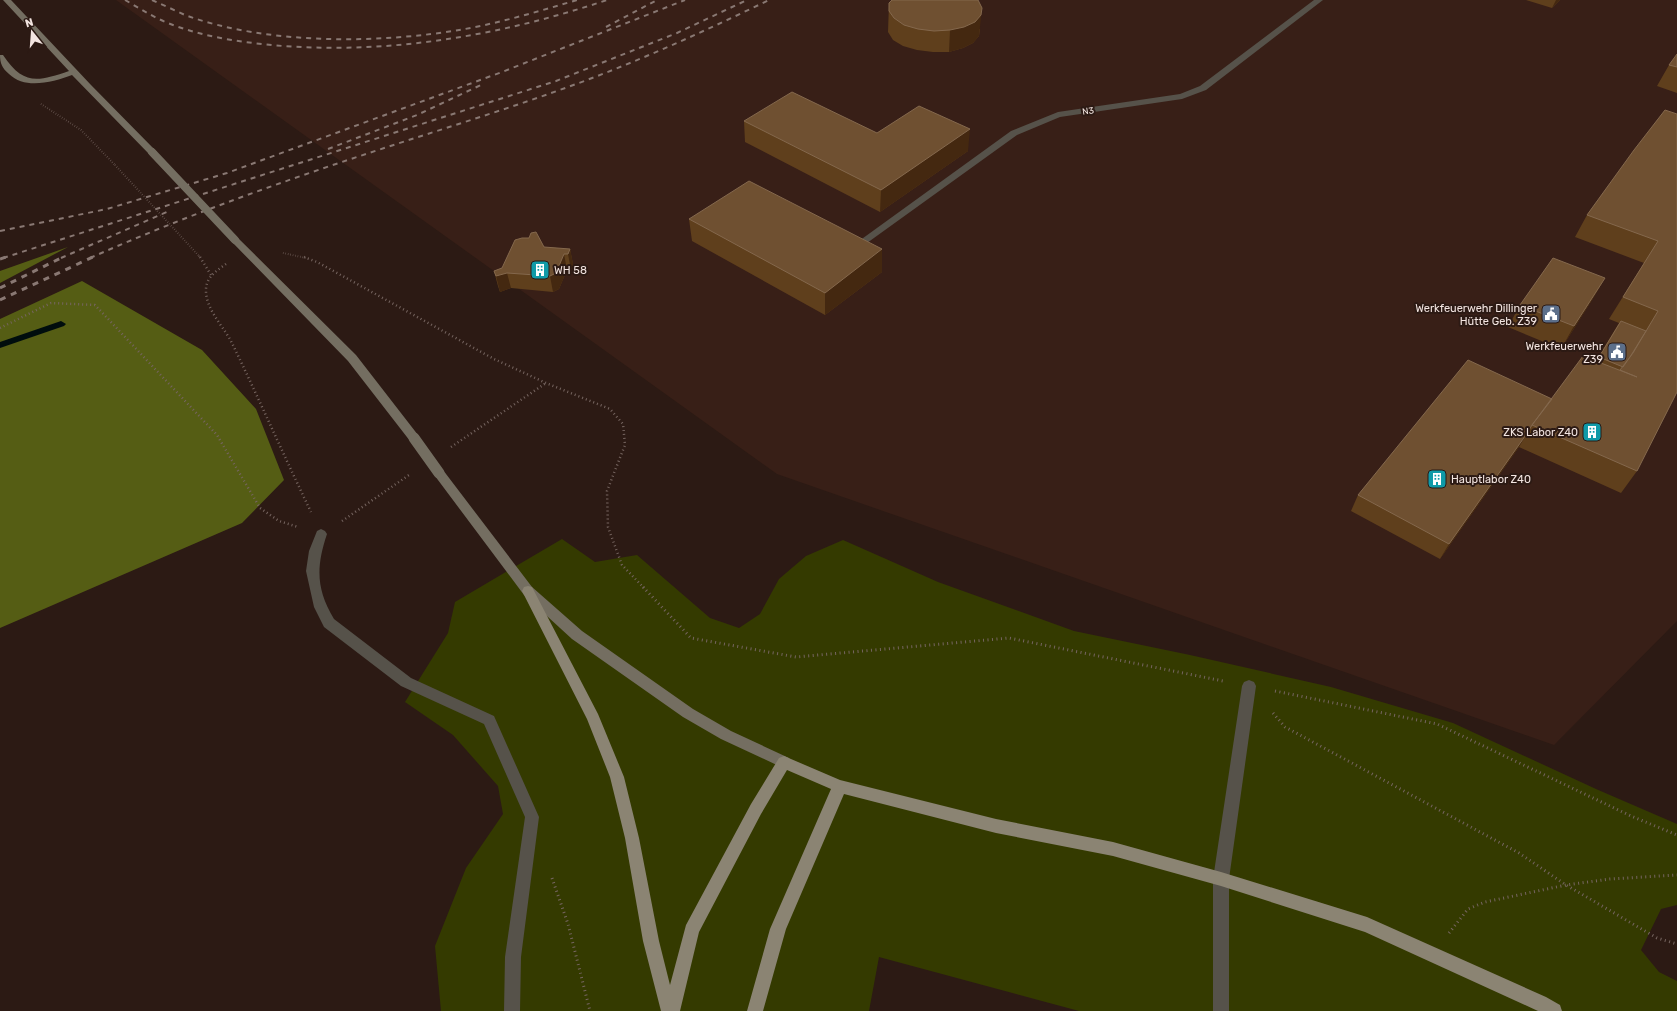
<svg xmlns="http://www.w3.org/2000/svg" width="1677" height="1011" font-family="Rubik,sans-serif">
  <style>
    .built { fill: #381f17 }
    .green { fill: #343a00 }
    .forest { fill: #555d14 }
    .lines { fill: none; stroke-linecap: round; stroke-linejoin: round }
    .stream { fill: #000d0d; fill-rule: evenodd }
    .path-far2 { stroke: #766560; stroke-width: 2; stroke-dasharray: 0.5 2; stroke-linecap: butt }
    .path-far1 { stroke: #766560; stroke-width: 2.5; stroke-dasharray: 1 3; stroke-linecap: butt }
    .path { stroke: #766560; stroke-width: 3; stroke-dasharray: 1 3.5; stroke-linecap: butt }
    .service { fill: #56524a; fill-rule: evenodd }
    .secondary { fill: #746e61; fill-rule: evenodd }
    .primary { fill: #8b8473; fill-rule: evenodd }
    .rail-far1 { stroke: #897873; stroke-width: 2; stroke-dasharray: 5 5; stroke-linecap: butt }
    .rail { stroke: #897873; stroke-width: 3; stroke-dasharray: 6 6; stroke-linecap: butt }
    .path-bridge { stroke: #766560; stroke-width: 2; stroke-dasharray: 0.5 2; stroke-linecap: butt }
    .secondary-bridge-far1 { stroke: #746e61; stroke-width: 8 }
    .secondary-bridge { stroke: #746e61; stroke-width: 11 }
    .wall { fill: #5f3f1c }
    .shaded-wall { fill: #442810 }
    .building { fill: #6f5031; stroke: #84684d }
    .labels { text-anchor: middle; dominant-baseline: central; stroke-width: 4; stroke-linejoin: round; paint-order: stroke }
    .far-street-label { font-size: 9px; fill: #f3e5e1; stroke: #2c1a14 }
    .poi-label { font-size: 11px; fill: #f3e5e1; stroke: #2c1a14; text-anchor: end }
  </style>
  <rect width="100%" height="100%" fill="#2c1a14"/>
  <!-- built -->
  <path class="built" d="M116 0H1677V621L1554 745 777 474Z"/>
  <!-- green -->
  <path class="green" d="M562 539 595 562 637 555 710 618 739 628 760 614 779 579 806 556 843 540 938 582 1074 631 1190 655 1331 687 1453 723 1596 789 1677 824V905L1661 909 1641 950 1659 972 1677 981V1011H1079L879 957 869 1011H441L435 946 466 868 503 814 498 786 453 735 405 702 448 633 455 602Z"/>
  <!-- forest -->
  <path class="forest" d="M68 247 0 283V271Z
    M82 281 202 350 256 409 284 480 242 523 0 628V319Z"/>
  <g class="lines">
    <!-- stream -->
    <path class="stream" d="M61 321 66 324 64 326 0 348V342Z"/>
    <!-- path-far2 -->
    <path class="path-far2" d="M41 104 81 130 115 165
      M283 253 306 258
      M199 256 200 258"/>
    <!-- path-far1 -->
    <path class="path-far1" d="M200 257 211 275
      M304 257 317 262 494 359 546 383 610 409 623 424 625 445 607 491 608 527 622 565 644 588
      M226 264C216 271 205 278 206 292 207 311 224 327 232 343 259 399 284 456 311 512
      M0 328 51 303 95 305 217 435 260 508 279 521 298 527
      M451 447 546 383
      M342 521 409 475"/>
    <!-- path -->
    <path class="path" d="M643 587 691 638 796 657 1009 638 1223 681
      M1275 691 1437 724 1631 816 1677 835
      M1273 713 1285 727 1519 853 1566 885 1657 938 1677 944
      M552 878 568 924 590 1011
      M1449 933 1468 909 1485 902 1566 885 1610 879 1677 875"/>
    <!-- service -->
    <path class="service" d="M1314 0H1323L1206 90 1182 99 1060 117 1017 135 867 243 864 244 859 241 1011 131 1058 112 1180 94 1200 86Z
      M321 529 325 531 327 534C316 567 316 589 334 619L411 678 494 716 539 817 521 957 520 1011H504L505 957 525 817 484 724 401 686 324 627 314 607 306 571 309 551 317 531Z
      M1249 680 1254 682 1256 686 1229 879V1011H1213V879L1242 686 1244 682Z"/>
    <!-- secondary -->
    <path class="secondary" d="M3 0H11L91 85 155 150 157 152 155 154H149L72 75C53 82 25 90 9 74 2 68 0 63 0 55H3C23 85 37 82 69 71Z
      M235 237 238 238 356 355 418 435 420 438 418 441 414 442 410 441 348 361 232 242 230 240Z
      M439 469 443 470 532 587 582 631 693 709 731 731 789 758 791 762 789 766 784 768 779 766 721 739 683 717 572 639 524 595 435 476 433 473 435 470Z"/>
    <!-- primary -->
    <path class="primary" d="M528 586 532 587 598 714 624 777 639 838 659 941 670 985 686 925 751 804 779 758 784 756 840 780 996 819 1113 842 1221 872 1367 917 1546 997 1560 1005 1562 1011H1538L1365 932 1221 886 1113 856 996 833 844 794 786 929 763 1011H747L770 929 831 789 787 770 761 814 699 932 680 1011H661L643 941 625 838 610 777 587 719 522 591 524 587Z"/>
    <!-- rail-far1 -->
    <path class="rail-far1" d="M125 0C141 9 156 19 173 25 208 38 246 43 283 46 394 54 502 35 607 0
      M152 0C163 5 174 10 185 15 267 45 380 44 465 29 503 22 540 11 577 0
      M606 27 657 0
      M328 149 417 115 483 84
      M0 231 107 209 227 173 502 72 685 0
      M3 258 556 81 677 33 747 0
      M61 258 169 211
      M90 258C178 219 269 186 360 156 429 133 499 112 568 87 637 62 703 32 769 0"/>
    <!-- rail -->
    <path class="rail" d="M0 259 6 257
      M0 288 63 257
      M0 300 93 257"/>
    <!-- path-bridge -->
    <path class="path-bridge" d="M115 165 199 256"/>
    <!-- secondary-bridge-far1 -->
    <path class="secondary-bridge-far1" d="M152 152 235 240"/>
    <!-- secondary-bridge -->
    <path class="secondary-bridge" d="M414 438 439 473"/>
  </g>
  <!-- wall -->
  <path class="wall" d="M1526 0H1560L1552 8Z
    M889 3 980 29 979 36 973 43 963 48 949 52H933L917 50 903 46 893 40 888 32Z
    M1677 54V93L1657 86 1669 65Z
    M1665 110 1677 392 1637 471 1621 493 1519 447 1440 559 1351 511 1358 495 1552 399 1596 361 1619 323 1609 319 1644 263 1575 237 1587 215Z
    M744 121 877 133 968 151 880 212 745 142Z
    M689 219 882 272 825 315 692 241Z
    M544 247 570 249 573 264 571 270H567L559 289 553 292 511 288 500 292 498 286 494 271 502 268Z
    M1605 278 1592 300 1561 349 1508 327 1520 305Z"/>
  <!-- shaded-wall -->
  <path class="shaded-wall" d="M1556 0H1560L1552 8Z
    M982 8 979 36 973 43 963 48 949 52 950 30Z
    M970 129 968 151 880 212 881 190Z
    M570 249 573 264 571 270 568 254Z
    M882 249V272L825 315V293Z
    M564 254 567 270 559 289 553 292 550 276Z
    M507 273 511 288 500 292 496 276Z
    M1605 278 1592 300 1561 349 1574 326Z
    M1528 432 1519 447 1440 559 1449 544Z"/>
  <!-- building -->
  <path class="building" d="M892 0H978L982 8 981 15 975 22 964 27 950 30 934 31 918 29 904 25 894 18 889 11V3Z
    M1677 54V67L1669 65Z
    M792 92 877 133 919 106 970 129 881 190 744 121Z
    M1665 110 1677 114V392L1637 471 1532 425 1583 356 1637 377 1620 370 1633 353 1658 311 1623 297 1658 241 1587 215 1634 150Z
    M749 181 882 249 825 293 689 219Z
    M536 232 544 247 570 249 568 254H564L556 273 550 276 507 273 496 276 494 271 502 268 515 240 522 238H529L531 233Z
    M1553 258 1605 278 1574 326 1520 305Z
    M1621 321 1646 331 1630 357 1623 367 1599 357Z
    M1468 360 1552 399 1532 425 1528 432 1449 544 1358 495Z"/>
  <!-- icons -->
  <defs>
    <g id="building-square" transform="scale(1)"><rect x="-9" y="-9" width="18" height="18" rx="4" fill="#0f9aa8" stroke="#2c1a14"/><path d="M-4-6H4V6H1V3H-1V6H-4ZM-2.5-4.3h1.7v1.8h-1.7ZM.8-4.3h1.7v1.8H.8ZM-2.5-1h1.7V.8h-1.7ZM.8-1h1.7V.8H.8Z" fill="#fff"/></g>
    <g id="civic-square" transform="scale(1)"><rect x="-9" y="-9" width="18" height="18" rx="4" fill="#5c6f8a" stroke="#2c1a14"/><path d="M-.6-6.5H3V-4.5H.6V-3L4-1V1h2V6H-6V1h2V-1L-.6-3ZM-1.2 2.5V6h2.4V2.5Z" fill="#fff"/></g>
  </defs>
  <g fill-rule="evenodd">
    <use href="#building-square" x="540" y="270"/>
    <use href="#civic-square" x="1551" y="314"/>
    <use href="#civic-square" x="1617" y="352"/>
    <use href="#building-square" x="1592" y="432"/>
    <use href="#building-square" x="1437" y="479"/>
  </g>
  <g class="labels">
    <!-- far-street labels -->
    <g class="far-street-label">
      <text transform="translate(1088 111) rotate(-9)">N3</text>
    </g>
    <!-- poi labels -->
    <g class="poi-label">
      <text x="554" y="270" text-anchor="start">WH 58</text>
      <text x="1537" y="308">Werkfeuerwehr Dillinger<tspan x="1537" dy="13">Hütte Geb. Z39</tspan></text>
      <text x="1603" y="346">Werkfeuerwehr<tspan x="1603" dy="13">Z39</tspan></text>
      <text x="1578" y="432">ZKS Labor Z40</text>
      <text x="1451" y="479" text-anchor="start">Hauptlabor Z40</text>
    </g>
  </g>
  <!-- north arrow -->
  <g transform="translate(32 32) rotate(343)" stroke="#2c1a14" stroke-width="3" paint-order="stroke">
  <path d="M0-3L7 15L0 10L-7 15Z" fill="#f3e5e1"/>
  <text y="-6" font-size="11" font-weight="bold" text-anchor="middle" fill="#f3e5e1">N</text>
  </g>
</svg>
